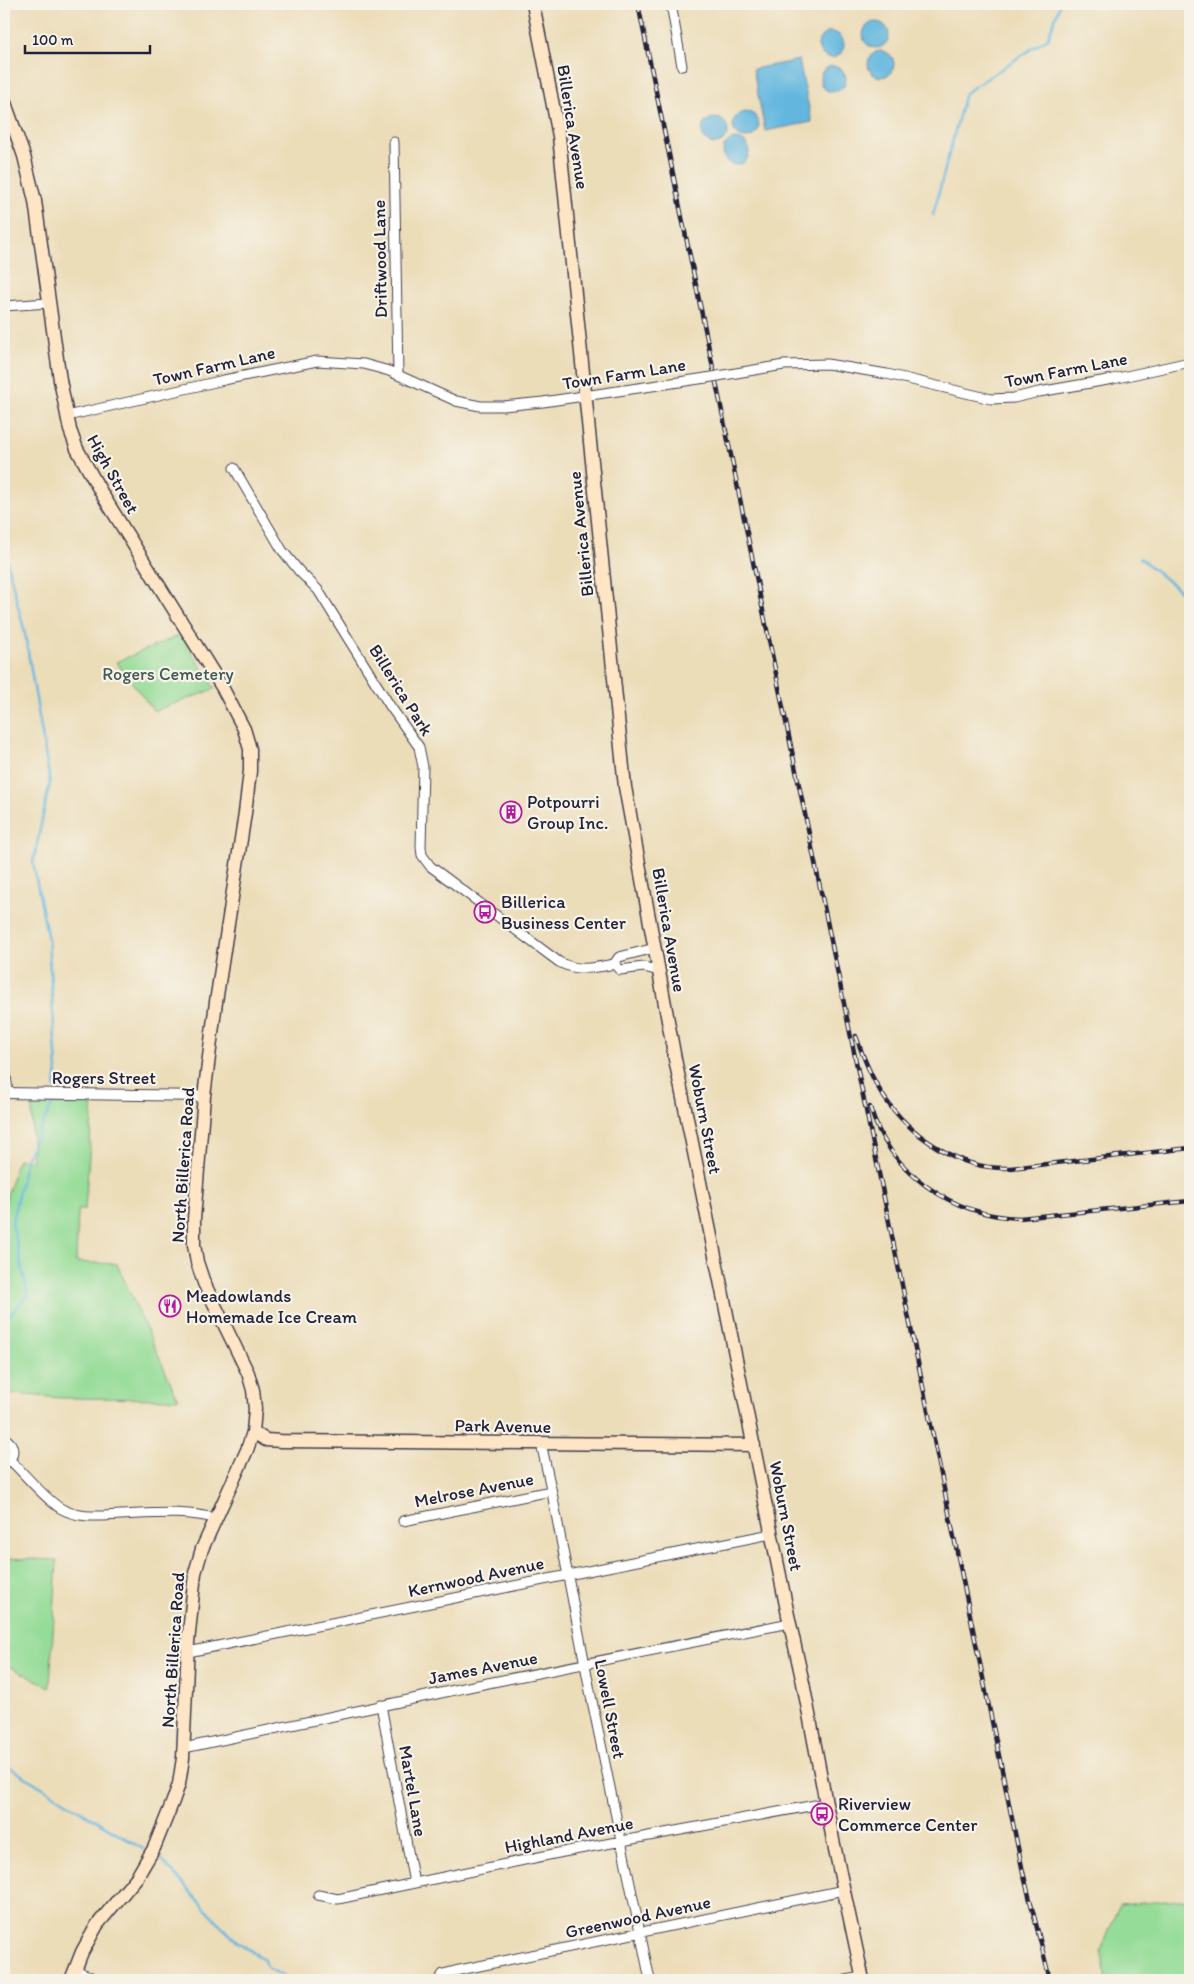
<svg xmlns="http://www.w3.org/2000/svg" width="1194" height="1984" font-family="Itim,sans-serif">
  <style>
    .green { fill: #94dc97; stroke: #5b7f69 }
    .water { fill: #63b7df; stroke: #426c8d }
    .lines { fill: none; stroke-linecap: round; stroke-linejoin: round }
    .stream { stroke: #63b7df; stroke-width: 2.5 }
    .minor-casing { stroke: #403e4e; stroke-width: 11 }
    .tertiary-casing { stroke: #403e4e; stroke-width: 12 }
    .secondary-casing { stroke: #403e4e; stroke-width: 15 }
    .minor { stroke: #fff; stroke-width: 9 }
    .tertiary { stroke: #fff; stroke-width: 10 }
    .secondary { stroke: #fde5c5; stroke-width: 12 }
    .rail-casing { stroke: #22223b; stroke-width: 4.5 }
    .rail { stroke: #f7f3e8; stroke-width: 2.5; stroke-dasharray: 8; stroke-linecap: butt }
    .minor-bridge-casing { stroke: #403e4e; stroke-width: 11; stroke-linecap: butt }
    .minor-bridge { stroke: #fff; stroke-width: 9 }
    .labels { text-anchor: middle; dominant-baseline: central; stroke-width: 4.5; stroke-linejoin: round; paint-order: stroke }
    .street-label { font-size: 18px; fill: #22223b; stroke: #f7f3e8 }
    .park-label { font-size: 18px; fill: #445a57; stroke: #f7f3e8 }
    .poi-label { font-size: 18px; fill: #22223b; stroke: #f7f3e8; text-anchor: start }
  </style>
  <rect width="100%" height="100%" fill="#f7f3e8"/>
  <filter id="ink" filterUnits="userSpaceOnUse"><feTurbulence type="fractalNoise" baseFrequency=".02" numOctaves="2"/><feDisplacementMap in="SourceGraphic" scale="10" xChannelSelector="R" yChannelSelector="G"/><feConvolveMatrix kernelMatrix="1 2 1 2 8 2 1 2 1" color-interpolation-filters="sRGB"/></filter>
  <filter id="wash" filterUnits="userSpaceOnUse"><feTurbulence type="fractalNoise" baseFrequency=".0096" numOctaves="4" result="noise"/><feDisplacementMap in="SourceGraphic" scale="20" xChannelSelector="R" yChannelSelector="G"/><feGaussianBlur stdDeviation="1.12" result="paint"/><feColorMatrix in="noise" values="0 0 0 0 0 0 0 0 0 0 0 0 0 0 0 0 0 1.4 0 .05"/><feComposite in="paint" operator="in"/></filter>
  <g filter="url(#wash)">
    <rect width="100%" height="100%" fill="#ecddb9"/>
    <!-- green -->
    <path class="green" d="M181 635 215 689 154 711 116 662Z
      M93 1102 85 1209H78L76 1262 117 1264 178 1399 61 1398 4 1393V1205L18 1159 32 1161V1103Z
      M4 1558 57 1560 50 1687 4 1664Z
      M1190 1899V1980H1107L1101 1951 1119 1905Z"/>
    <!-- water -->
    <path class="water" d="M863 35a13 13 0 1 1 26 0a13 13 0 1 1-26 0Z
      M818 45a13 13 0 1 1 26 0a13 13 0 1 1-26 0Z
      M868 64a13 13 0 1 1 26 0a13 13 0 1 1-26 0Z
      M799 60 812 122 765 131 753 69Z
      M820 79a13 13 0 1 1 26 0a13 13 0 1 1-26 0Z
      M733 125a13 13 0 1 1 26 0a13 13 0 1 1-26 0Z
      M702 131a13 13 0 1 1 26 0a13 13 0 1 1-26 0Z
      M723 152a13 13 0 1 1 26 0a13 13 0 1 1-26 0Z"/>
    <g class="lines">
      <!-- stream -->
      <path class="stream" d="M933 215 965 93 1048 38 1060 4
        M4 549 25 634 50 782 33 863 48 940 57 1068 55 1088
        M1140 558 1190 599
        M4 1321 28 1295 12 1223 26 1159 52 1105
        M4 1764 143 1849
        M160 1858 221 1926 238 1942 263 1959 268 1968 290 1980"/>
    </g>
  </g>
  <g filter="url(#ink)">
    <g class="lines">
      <!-- minor casing -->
      <g class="minor-casing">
        <path id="minor" d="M671 4 682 66
          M394 142 398 375
          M4 306 49 303
          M718 376 784 365 827 364 887 374 991 399 1014 398 1039 392 1113 379 1190 362
          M67 416 224 380 317 361 364 364 389 371 456 401 480 406H503L543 402 706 378
          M234 468 282 550 299 571 318 590 390 706 419 747 423 767 421 847 422 855 430 866 559 962C577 972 594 968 614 964L619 957 655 948
          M614 964 620 970 644 967 659 971
          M4 1056 8 1093
          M4 1438C16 1444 16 1458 4 1464
          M541 1443 552 1493 591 1696 650 1980
          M10 1460C25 1474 43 1497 60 1508 79 1519 99 1516 120 1515 149 1514 188 1510 216 1519
          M403 1521 551 1491
          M188 1652 771 1534
          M381 1705 414 1883
          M184 1748 478 1685 790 1623
          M318 1895 338 1899 563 1852 826 1803
          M75 1970 98 1980
          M439 1980 443 1974 455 1971 844 1890
          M846 1980 863 1977"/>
      </g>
      <!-- tertiary casing -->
      <g class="tertiary-casing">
        <path id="tertiary" d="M4 1093 204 1096"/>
      </g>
      <!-- secondary casing -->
      <g class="secondary-casing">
        <path id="secondary" d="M533 4 559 136 625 787 675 1059 788 1615 803 1683 833 1840 863 1980
          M4 100 24 156 35 201 60 380 70 430 77 449 102 494 222 687 244 729 250 749V771L245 813 216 1002 204 1096 194 1219V1245L197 1262 204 1283 248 1373 253 1390 255 1409 253 1432 247 1450 202 1549 195 1573 188 1643 183 1758 179 1784 173 1801 154 1848 137 1877 97 1925 82 1952 71 1980
          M253 1432 266 1440 281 1441 754 1445"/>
      </g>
      <!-- minor -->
      <use href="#minor" class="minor"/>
      <!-- tertiary -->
      <use href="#tertiary" class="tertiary"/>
      <!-- secondary -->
      <use href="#secondary" class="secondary"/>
      <!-- rail casing -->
      <g class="rail-casing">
        <path id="rail" d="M638 4 1023 1872 1050 1980
          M856 1036C872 1084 891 1118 935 1146 960 1162 982 1169 1011 1168L1190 1148
          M870 1107C889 1173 953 1216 1020 1218L1190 1201"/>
      </g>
      <!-- rail -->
      <use href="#rail" class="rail"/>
      <!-- minor-bridge casing -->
      <g class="minor-bridge-casing">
        <path id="minor-bridge" d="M706 378 718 376"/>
      </g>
      <!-- minor-bridge -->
      <use href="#minor-bridge" class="minor-bridge"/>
    </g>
  </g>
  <!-- icons -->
  <defs>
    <g id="building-ring" transform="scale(1.125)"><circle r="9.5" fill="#f7f3e8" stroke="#b5179e" stroke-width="1.5"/><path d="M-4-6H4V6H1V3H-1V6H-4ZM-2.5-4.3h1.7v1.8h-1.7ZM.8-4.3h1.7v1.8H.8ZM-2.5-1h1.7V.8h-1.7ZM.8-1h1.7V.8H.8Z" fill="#b5179e"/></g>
    <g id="bus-ring" transform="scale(1.125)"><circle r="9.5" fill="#f7f3e8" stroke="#b5179e" stroke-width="1.5"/><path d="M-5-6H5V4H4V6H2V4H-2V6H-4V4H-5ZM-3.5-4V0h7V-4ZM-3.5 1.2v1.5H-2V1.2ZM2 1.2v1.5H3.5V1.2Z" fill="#b5179e"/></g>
    <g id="restaurant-ring" transform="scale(1.125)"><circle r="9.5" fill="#f7f3e8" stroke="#b5179e" stroke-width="1.5"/><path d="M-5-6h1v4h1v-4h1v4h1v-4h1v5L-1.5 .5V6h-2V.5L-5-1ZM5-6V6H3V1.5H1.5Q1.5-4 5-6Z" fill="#b5179e"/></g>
  </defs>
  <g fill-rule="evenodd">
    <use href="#building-ring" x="511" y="812"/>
    <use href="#bus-ring" x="485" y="912"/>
    <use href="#restaurant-ring" x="170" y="1306"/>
    <use href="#bus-ring" x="822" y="1814"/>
  </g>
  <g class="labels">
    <!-- street labels -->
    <g class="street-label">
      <text transform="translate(573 127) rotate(81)">Billerica Avenue</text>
      <text transform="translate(380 259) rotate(-91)">Driftwood Lane</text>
      <text transform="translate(214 366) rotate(-13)">Town Farm Lane</text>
      <text transform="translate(1066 370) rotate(-11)">Town Farm Lane</text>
      <text transform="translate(624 374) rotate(-9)">Town Farm Lane</text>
      <text transform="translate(113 474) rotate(61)">High Street</text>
      <text transform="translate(581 534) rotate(-96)">Billerica Avenue</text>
      <text transform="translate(401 690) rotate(58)">Billerica Park</text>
      <text transform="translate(669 930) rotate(80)">Billerica Avenue</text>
      <text x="104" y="1078">Rogers Street</text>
      <text transform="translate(705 1119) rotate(79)">Woburn Street</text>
      <text transform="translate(183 1165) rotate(-86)">North Billerica Road</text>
      <text transform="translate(503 1426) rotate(1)">Park Avenue</text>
      <text transform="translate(474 1490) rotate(-11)">Melrose Avenue</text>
      <text transform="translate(786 1516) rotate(79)">Woburn Street</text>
      <text transform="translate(476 1577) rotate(-12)">Kernwood Avenue</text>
      <text transform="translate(173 1650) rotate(-86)">North Billerica Road</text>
      <text transform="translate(483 1668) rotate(-11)">James Avenue</text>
      <text transform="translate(610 1709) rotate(79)">Lowell Street</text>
      <text transform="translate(413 1791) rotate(80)">Martel Lane</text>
      <text transform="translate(569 1835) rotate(-11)">Highland Avenue</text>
      <text transform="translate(638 1917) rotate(-12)">Greenwood Avenue</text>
    </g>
    <!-- park labels -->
    <g class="park-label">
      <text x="168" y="674">Rogers Cemetery</text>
    </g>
    <!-- poi labels -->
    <g class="poi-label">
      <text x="527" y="802">Potpourri<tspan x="527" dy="21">Group Inc.</tspan></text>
      <text x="501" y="902">Billerica<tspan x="501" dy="21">Business Center</tspan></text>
      <text x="186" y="1296">Meadowlands<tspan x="186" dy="21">Homemade Ice Cream</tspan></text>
      <text x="838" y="1804">Riverview<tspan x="838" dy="21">Commerce Center</tspan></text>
    </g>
  </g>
  <!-- margin -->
  <rect width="1194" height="1984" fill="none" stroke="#f7f3e8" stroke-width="20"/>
  <!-- scale -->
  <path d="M25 45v8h125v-8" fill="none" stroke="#22223b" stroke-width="2.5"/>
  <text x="32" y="45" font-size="15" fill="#22223b" stroke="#f7f3e8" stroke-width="4" paint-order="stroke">100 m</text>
</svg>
